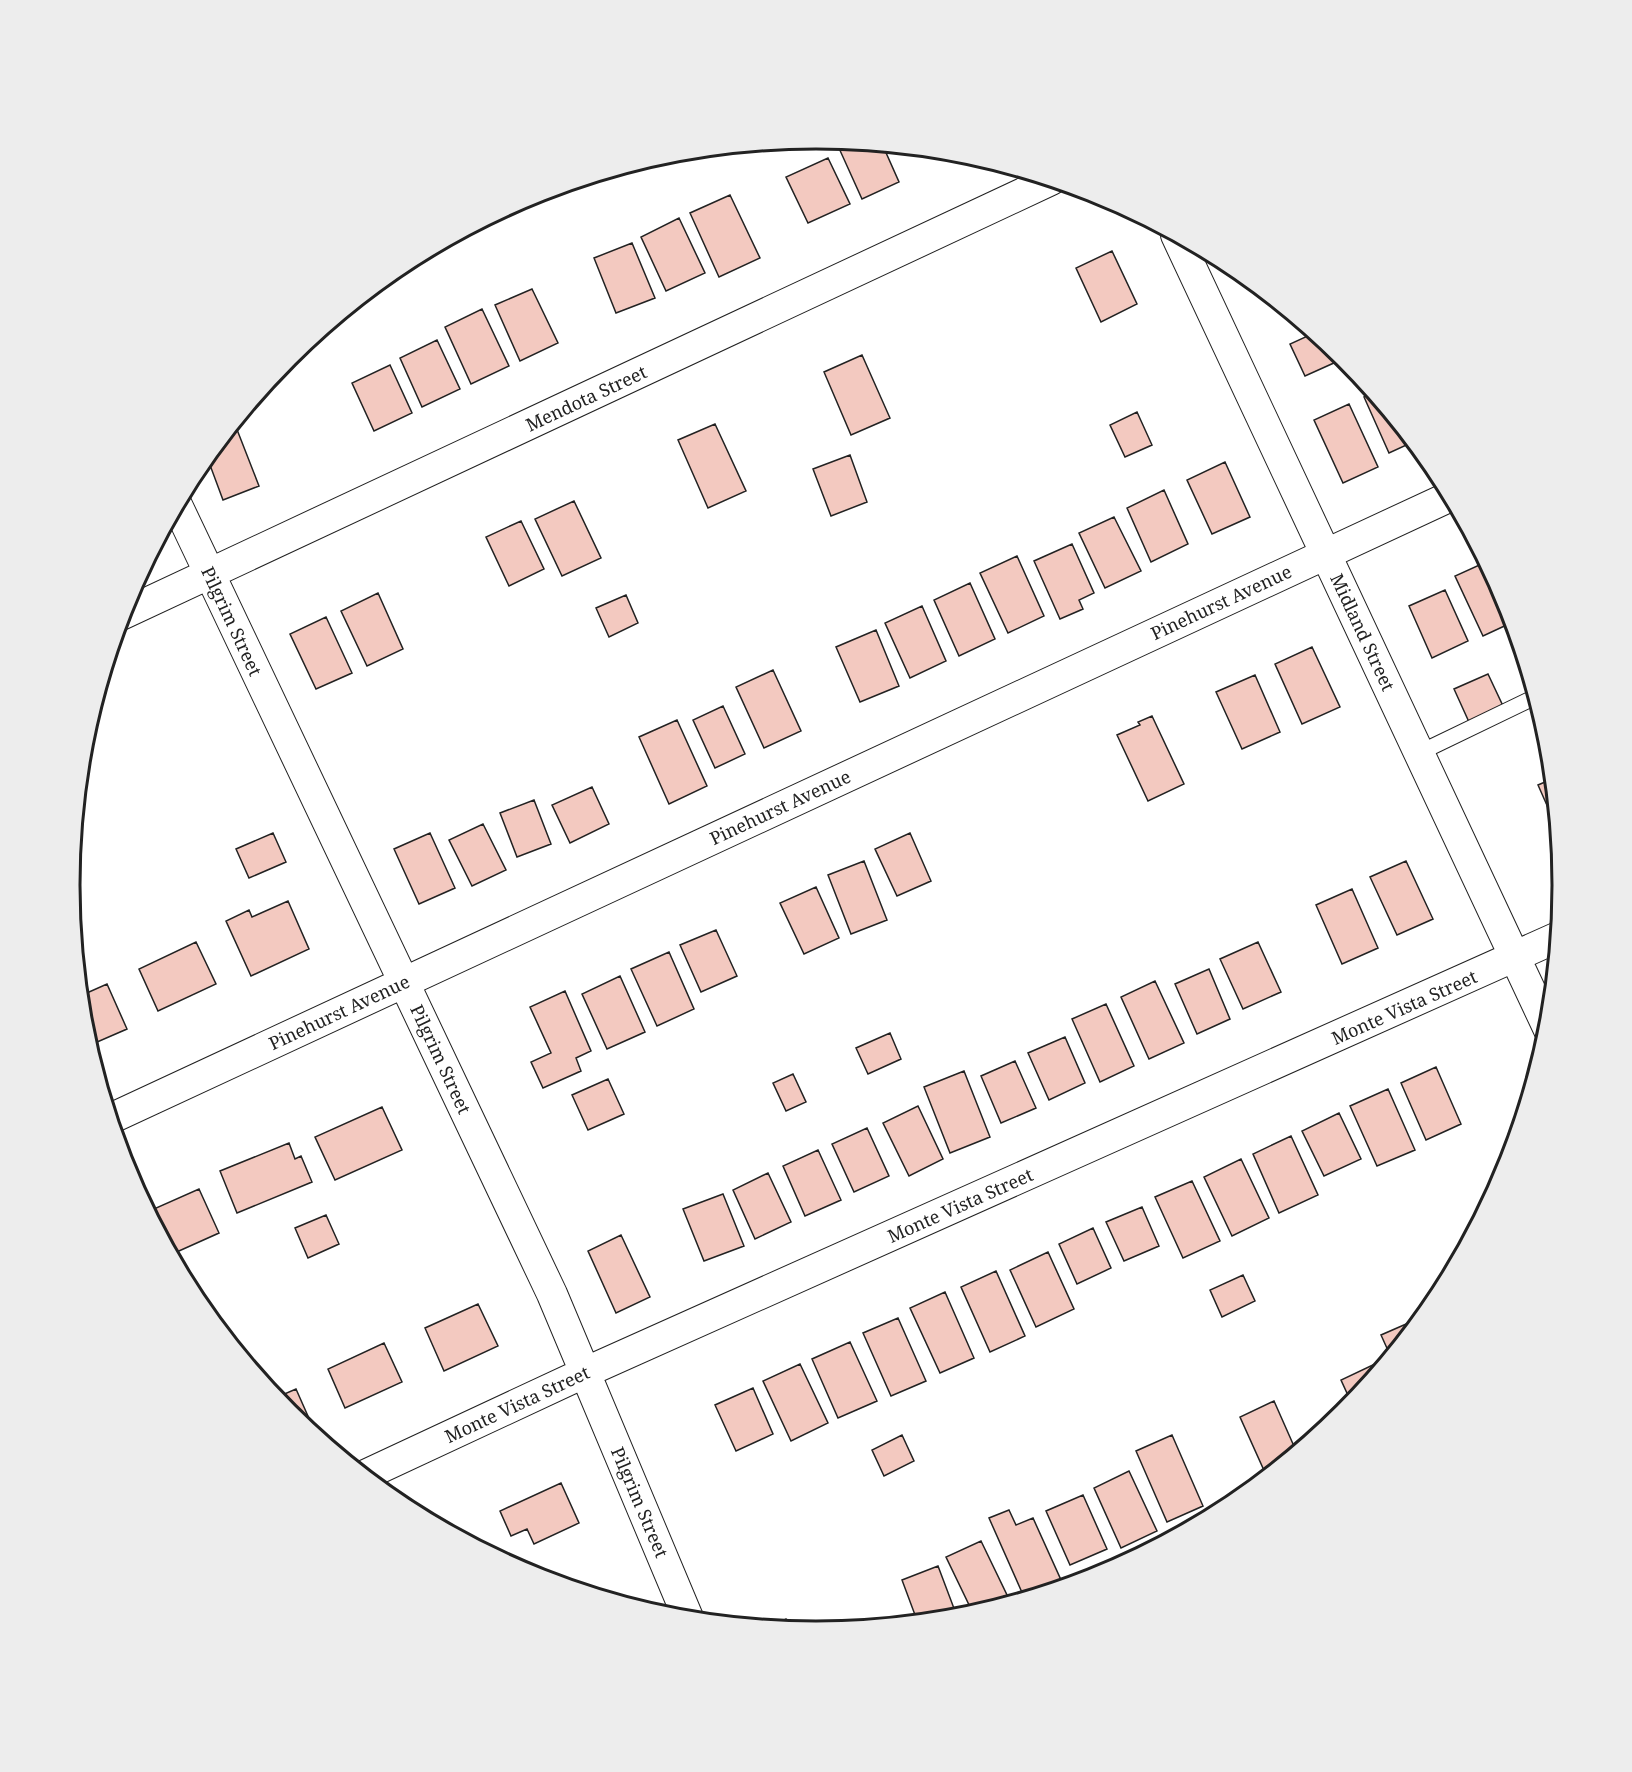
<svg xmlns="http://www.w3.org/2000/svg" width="1632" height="1772" font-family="'Noto Serif',serif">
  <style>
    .building { fill: #f3c9c0; stroke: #222; stroke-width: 1.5 }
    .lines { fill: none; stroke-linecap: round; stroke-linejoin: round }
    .service-casing { stroke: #222; stroke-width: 17 }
    .minor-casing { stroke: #222; stroke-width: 32 }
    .service { stroke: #fff; stroke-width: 15 }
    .minor { stroke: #fff; stroke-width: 30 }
    .labels { text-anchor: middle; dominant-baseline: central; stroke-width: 4.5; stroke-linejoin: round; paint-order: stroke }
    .street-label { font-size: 18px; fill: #222; stroke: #fff }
    .rim { fill: none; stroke: #222; stroke-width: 3 }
  </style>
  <rect width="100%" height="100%" fill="#fff"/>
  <!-- building -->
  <path class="building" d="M847 142 883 146 899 182 862 199 838 146Z
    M828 158 850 204 808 223 786 177Z
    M730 195 760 258 719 277 690 213Z
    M679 218 705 273 666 291 641 237Z
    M632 243 655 298 616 313 594 258Z
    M1112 251 1137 304 1101 322 1076 268Z
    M532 289 558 343 520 361 495 305Z
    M482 309 509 366 471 384 445 327Z
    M1314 333 1328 344 1336 362 1305 376 1290 344Z
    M437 340 460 389 422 407 400 358Z
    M862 355 890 418 851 435 824 372Z
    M390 365 412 413 374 431 352 383Z
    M1373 393 1413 442 1389 453 1364 397Z
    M1349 404 1378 467 1343 483 1314 420Z
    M1137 412 1152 445 1125 457 1110 425Z
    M715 424 746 491 708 508 678 440Z
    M236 427 259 486 223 500 207 457 228 430Z
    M850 455 867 502 831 516 813 469Z
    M1225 462 1250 517 1212 534 1187 480Z
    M1164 490 1188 544 1151 562 1127 508Z
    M574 501 601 558 562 576 535 519Z
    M1114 517 1141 571 1105 588 1079 533Z
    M521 521 544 569 509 586 486 537Z
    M1072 544 1094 593 1079 600 1083 609 1060 619 1034 561Z
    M1017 556 1044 616 1008 633 980 573Z
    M1486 562 1506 600 1513 622 1483 636 1455 576Z
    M970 583 995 639 959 656 934 600Z
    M1445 590 1468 641 1432 658 1409 606Z
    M378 593 403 649 367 666 341 611Z
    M626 595 638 623 609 637 596 608Z
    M922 606 946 661 910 678 885 623Z
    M326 617 352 673 316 689 290 634Z
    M876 630 899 686 860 702 836 647Z
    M1312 647 1340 707 1302 724 1275 664Z
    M773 670 801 731 764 748 736 687Z
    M1488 674 1503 706 1469 722 1454 689Z
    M1255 675 1280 732 1242 749 1216 692Z
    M723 706 745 754 715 768 693 720Z
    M1152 716 1184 784 1148 801 1117 735 1140 725 1138 722Z
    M677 720 707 786 669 804 639 737Z
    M1552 779 1557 828 1538 785Z
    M592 787 609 824 570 843 552 805Z
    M534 800 551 844 517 857 500 813Z
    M483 824 506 870 472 886 449 840Z
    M273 833 286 862 249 878 236 849Z
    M430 833 455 888 419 904 394 849Z
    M910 833 931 881 897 896 875 849Z
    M864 861 887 920 851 934 828 875Z
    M1406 861 1433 919 1397 935 1370 877Z
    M816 887 839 938 804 954 780 903Z
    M1352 889 1378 948 1342 964 1316 905Z
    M288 901 309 949 251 976 226 921 249 910 252 917Z
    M716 930 737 976 701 992 680 945Z
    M196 942 216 984 158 1011 139 969Z
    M1258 942 1281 992 1243 1009 1220 959Z
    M669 952 694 1009 657 1026 631 969Z
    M1209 969 1230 1019 1197 1034 1175 984Z
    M620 976 645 1032 607 1049 582 994Z
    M1155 981 1184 1043 1149 1059 1121 997Z
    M107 984 127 1029 88 1046 83 1031 80 996Z
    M565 991 591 1051 576 1058 581 1071 543 1088 531 1062 551 1053 530 1007Z
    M1106 1004 1134 1066 1100 1082 1072 1019Z
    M890 1033 901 1059 868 1074 856 1048Z
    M1065 1037 1085 1083 1049 1100 1028 1053Z
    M1015 1061 1036 1108 1001 1123 981 1076Z
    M1436 1067 1461 1124 1426 1140 1401 1083Z
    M964 1071 990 1137 950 1153 924 1087Z
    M793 1074 806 1102 786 1111 773 1083Z
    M608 1079 624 1114 588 1130 572 1095Z
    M1388 1089 1415 1150 1377 1166 1350 1106Z
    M918 1106 943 1159 909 1176 883 1123Z
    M382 1107 402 1150 335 1180 315 1137Z
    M1339 1113 1361 1159 1324 1176 1302 1131Z
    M867 1128 889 1176 854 1192 832 1144Z
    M1291 1136 1318 1195 1279 1213 1253 1154Z
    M289 1143 295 1159 301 1156 312 1182 237 1213 220 1171Z
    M818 1150 841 1200 805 1216 783 1166Z
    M1241 1159 1269 1218 1232 1236 1204 1177Z
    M768 1173 791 1222 755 1239 733 1190Z
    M1192 1181 1220 1241 1183 1258 1155 1197Z
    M199 1189 219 1233 170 1255 147 1212Z
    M723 1194 744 1246 704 1261 683 1209Z
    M1142 1207 1159 1246 1124 1261 1106 1222Z
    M326 1215 339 1244 308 1258 295 1228Z
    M1093 1228 1111 1268 1077 1284 1059 1244Z
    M621 1235 650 1297 616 1313 588 1251Z
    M1048 1252 1074 1309 1036 1327 1010 1270Z
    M996 1271 1025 1336 990 1352 961 1287Z
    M1243 1275 1255 1301 1222 1317 1210 1290Z
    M945 1292 974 1358 940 1373 910 1308Z
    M478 1304 498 1346 444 1371 425 1328Z
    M898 1318 926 1381 891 1396 863 1333Z
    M1413 1321 1416 1327 1391 1357 1381 1335Z
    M850 1342 877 1401 838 1418 812 1359Z
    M384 1343 402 1382 345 1408 328 1369Z
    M1377 1363 1381 1370 1352 1404 1341 1380Z
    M800 1364 828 1423 791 1441 763 1381Z
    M753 1388 773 1434 736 1451 715 1405Z
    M296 1389 315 1432 311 1433 288 1414 275 1398Z
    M1274 1401 1297 1453 1267 1477 1240 1417Z
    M902 1435 914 1461 884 1476 872 1450Z
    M1172 1435 1203 1506 1167 1522 1136 1451Z
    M1129 1471 1157 1531 1121 1548 1094 1488Z
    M561 1483 579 1523 534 1544 527 1529 511 1536 500 1511Z
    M1083 1495 1107 1549 1070 1565 1046 1511Z
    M1009 1510 1016 1525 1033 1518 1061 1580 1024 1597 989 1518Z
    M981 1541 1007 1595 972 1611 946 1557Z
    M938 1566 958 1619 918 1623 902 1580Z
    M786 1619 791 1631 767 1628Z"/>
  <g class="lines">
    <!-- service casing -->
    <g class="service-casing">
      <path id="service" d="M1419 753 1535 697"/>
    </g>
    <!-- minor casing -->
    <g class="minor-casing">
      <path id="minor" d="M1176 235 1549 1030
        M177 505 552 1294 689 1620
        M121 615 1051 180
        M110 1119 1451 496
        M363 1476 586 1372 1558 937"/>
    </g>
    <!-- service -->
    <use href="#service" class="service"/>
    <!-- minor -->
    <use href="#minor" class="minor"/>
  </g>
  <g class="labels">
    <!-- street labels -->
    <g class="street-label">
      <text transform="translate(586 398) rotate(-25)">Mendota Street</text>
      <text transform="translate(1221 602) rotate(-25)">Pinehurst Avenue</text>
      <text transform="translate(232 621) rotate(65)">Pilgrim Street</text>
      <text transform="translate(1363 632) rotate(65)">Midland Street</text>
      <text transform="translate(780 807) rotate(-25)">Pinehurst Avenue</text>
      <text transform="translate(1404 1007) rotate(-24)">Monte Vista Street</text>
      <text transform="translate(339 1012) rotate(-25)">Pinehurst Avenue</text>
      <text transform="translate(441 1059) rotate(65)">Pilgrim Street</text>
      <text transform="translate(960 1205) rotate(-24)">Monte Vista Street</text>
      <text transform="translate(517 1404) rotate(-25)">Monte Vista Street</text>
      <text transform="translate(640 1502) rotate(67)">Pilgrim Street</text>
    </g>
  </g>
  <!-- crop -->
  <path d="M0 0H1632V1772H0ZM80 885a736 736 0 1 1 1472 0a736 736 0 1 1-1472 0Z" fill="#ededed" fill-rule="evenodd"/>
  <path class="rim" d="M80 885a736 736 0 1 1 1472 0a736 736 0 1 1-1472 0Z"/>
</svg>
